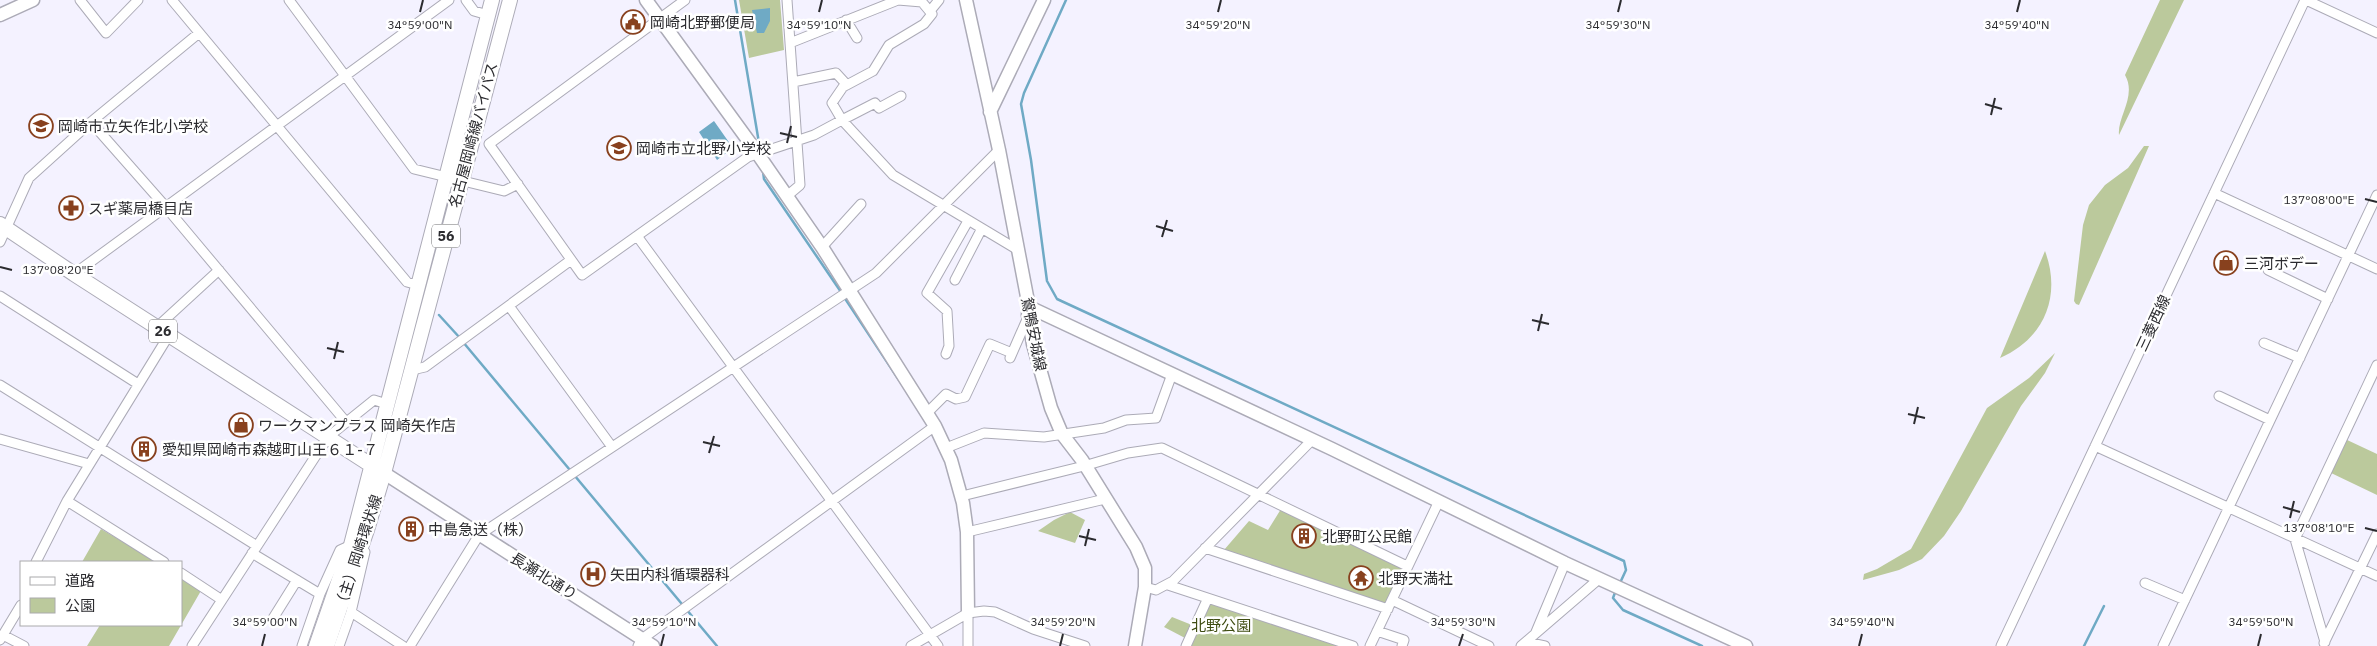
<svg xmlns="http://www.w3.org/2000/svg" width="2377" height="646" font-family="'IBM Plex Sans','Noto Sans JP',sans-serif">
  <style>
    .green { fill: #bbc99c }
    .water { fill: #6faac5 }
    .lines { fill: none; stroke-linecap: round; stroke-linejoin: round }
    .stream { stroke: #6faac5; stroke-width: 2.5 }
    .street-casing { stroke: #acabb7; stroke-width: 11 }
    .secondary-casing { stroke: #acabb7; stroke-width: 15 }
    .primary-casing { stroke: #acabb7; stroke-width: 16 }
    .street { stroke: #fff; stroke-width: 9 }
    .secondary { stroke: #fff; stroke-width: 12 }
    .primary { stroke: #fff; stroke-width: 14 }
    .ticks { fill: none; stroke: #2b2b2f; stroke-width: 2 }
    .labels { text-anchor: middle; dominant-baseline: central; stroke-width: 5; stroke-linejoin: round; paint-order: stroke }
    .shield { fill: #fff; stroke: #6b6b6d; stroke-width: 1 }
    .shield-label { font-size: 14px; font-weight: bold; fill: #2b2b2f }
    .poi-label { font-size: 15px; fill: #2b2b2f; stroke: #fff; text-anchor: start }
    .street-label { font-size: 15px; fill: #2b2b2f; stroke: #fff }
    .park-label { font-size: 15px; fill: #3f4d12; stroke: #fff }
    .ticks-label { font-size: 12px; text-anchor: middle; fill: #2b2b2f; stroke: #fff; stroke-width: 5; stroke-linejoin: round; paint-order: stroke }
  </style>
  <rect width="100%" height="100%" fill="#f4f2ff"/>
  <!-- green -->
  <path class="green" d="M739 0H780L784 50 749 58Z
    M2160 0H2184L2119 135C2117 117 2137 96 2125 75Z
    M2144 146H2149L2079 305 2076 304 2074 301 2083 225 2089 205 2105 185 2128 168Z
    M2045 251C2062 296 2044 339 2000 358Z
    M2055 353 2045 373 2021 406 1961 511 1944 536 1922 559 1899 570 1863 580 1864 574 1877 569 1911 549 1987 408 2029 378Z
    M2345 439 2377 454V495L2329 472Z
    M1281 509 1404 567 1387 606 1224 550 1249 521 1268 530Z
    M1070 512 1085 520 1075 543 1038 531 1054 520Z
    M101 529 157 562H82Z
    M181 577 202 589 169 646H87L100 625H181Z
    M1211 601 1342 646H1189Z
    M1172 617 1192 625 1185 638 1164 627Z"/>
  <!-- water -->
  <path class="water" d="M770 8V21L764 33H757L752 10Z
    M714 121 733 148 717 160 699 132Z"/>
  <g class="lines">
    <!-- stream -->
    <path class="stream" d="M735 0 760 149
      M1066 0 1024 93 1021 104 1031 160 1047 281 1057 299 1624 561 1626 570 1620 583
      M763 171 764 179 841 292
      M844 297 899 380
      M439 315 460 338
      M463 342 717 646
      M1616 590 1613 598 1623 610 1702 646
      M2084 646 2104 606"/>
    <!-- street casing -->
    <g class="street-casing">
      <path id="street" d="M80 0 106 33 138 0
        M172 0 407 282 418 285
        M289 0 414 169 504 191 518 184
        M466 0 474 11 488 15
        M685 0 489 144 582 275 748 157 814 135 842 120 893 175 1018 250
        M787 0 800 185 787 196
        M2306 0 2377 33
        M930 11 939 0
        M846 20 857 38
        M790 43 898 0 922 2 932 14 924 24 889 45 873 71 843 87 832 103 842 120 875 103 879 108 901 96
        M793 82 836 73 847 85
        M91 122 165 206 346 422
        M2214 193 2377 269
        M637 236 938 646
        M0 242 29 178 91 122 199 33
        M822 247 861 204
        M2268 270 2328 299
        M74 274 449 0
        M955 280 981 230
        M0 296 138 384
        M509 306 612 447
        M157 327 219 270
        M2264 343 2300 358
        M946 354 949 346 947 311 927 293 968 221
        M1010 358 1028 317
        M412 370 425 367 571 260
        M0 385 257 546
        M2219 396 2270 420
        M927 413 946 394 956 399 965 397 990 344 1012 353
        M0 439 89 464
        M2095 446 2377 576
        M946 448 984 433 1044 437 1104 428 1126 420 1156 418 1172 374
        M962 496 1084 466 1128 453 1162 448 1407 566
        M67 501 164 562
        M967 532 1105 499
        M1205 548 1388 609
        M252 553 320 594
        M36 562 67 501 169 335
        M181 573 222 600
        M2145 583 2185 600
        M1168 585 1353 646
        M1145 587 1156 590 1173 581 1312 440
        M1392 600 1489 646
        M351 612 403 646
        M968 613V646
        M272 620 297 580
        M1377 631 1404 640 1402 646
        M1536 632 1565 563
        M3 635 24 646
        M0 640 21 605
        M1526 642 1545 646
        M2325 642 2295 539 2377 365
        M2324 643 2377 534
        M192 646 328 437 374 400 387 404
        M302 646 320 594 340 550 351 545
        M339 646 351 612 365 552
        M410 646 479 535 876 273 999 150
        M638 646 642 639 935 426
        M911 646 968 613 984 611 995 612 1033 629 1085 646
        M1186 646 1207 600
        M1370 646 1439 501
        M1521 646 1600 578
        M2001 646 2305 0
        M2163 646 2377 195"/>
    </g>
    <!-- secondary casing -->
    <g class="secondary-casing">
      <path id="secondary" d="M646 0 753 147 822 247 935 426 951 460 963 503 967 532 968 613
        M966 0 999 150 1029 307 1028 315 1033 344 1051 408 1062 434 1082 460 1136 547 1145 568V587L1135 646
        M0 15 33 0
        M990 112 1044 0
        M1029 307 1332 449 1565 563 1746 646
        M384 473 653 646"/>
    </g>
    <!-- primary casing -->
    <g class="primary-casing">
      <path id="primary" d="M0 224 74 274 377 469
        M316 646 351 545 492 0
        M327 646 367 530 384 473 510 0"/>
    </g>
    <!-- street -->
    <use href="#street" class="street"/>
    <!-- secondary -->
    <use href="#secondary" class="secondary"/>
    <!-- primary -->
    <use href="#primary" class="primary"/>
  </g>
  <!-- ticks -->
  <path class="ticks" d="M420 12 423 0M819 12 822 0M1218 12 1221 0M1618 12 1621 0M2017 12 2020 0M1985 104 2002 109M1991 115 1995 98M780 133 797 137M787 143 791 126M2365 199 2377 202M1156 226 1173 231M1162 237 1167 220M0 267 12 270M1532 320 1549 324M1538 331 1542 314M327 348 344 352M334 359 338 342M1908 414 1925 418M1914 424 1918 407M703 442 720 446M709 453 714 436M2283 507 2300 512M2290 518 2294 501M2365 528 2377 531M1079 536 1096 540M1085 546 1089 529M262 646 265 634M661 646 664 634M1060 646 1063 634M1459 646 1463 634M1859 646 1862 634M2258 646 2261 634"/>
  <!-- icons -->
  <defs>
    <g id="civic-ring" transform="scale(1.25)"><circle r="9.5" fill="#fff" stroke="#88411e" stroke-width="1.5"/><path d="M-.6-6.5H3V-4.5H.6V-3L4-1V1h2V6H-6V1h2V-1L-.6-3ZM-1.2 2.5V6h2.4V2.5Z" fill="#88411e"/></g>
    <g id="school-ring" transform="scale(1.25)"><circle r="9.5" fill="#fff" stroke="#88411e" stroke-width="1.5"/><path d="M0-5L7-2L0 1L-7-2ZM-4 1L0 2.5L4 1V4Q0 6-4 4Z" fill="#88411e"/></g>
    <g id="pharmacy-ring" transform="scale(1.25)"><circle r="9.5" fill="#fff" stroke="#88411e" stroke-width="1.5"/><path d="M-2-6h4v4h4v4h-4v4h-4v-4h-4v-4h4Z" fill="#88411e"/></g>
    <g id="shop-ring" transform="scale(1.25)"><circle r="9.5" fill="#fff" stroke="#88411e" stroke-width="1.5"/><path d="M-5-2.5h2.3a2.7 3.5 0 0 1 5.4 0H5L5.5 6h-11ZM-1.5-2.5h3a1.5 2.3 0 0 0-3 0Z" fill="#88411e"/></g>
    <g id="building-ring" transform="scale(1.25)"><circle r="9.5" fill="#fff" stroke="#88411e" stroke-width="1.5"/><path d="M-4-6H4V6H1V3H-1V6H-4ZM-2.5-4.3h1.7v1.8h-1.7ZM.8-4.3h1.7v1.8H.8ZM-2.5-1h1.7V.8h-1.7ZM.8-1h1.7V.8H.8Z" fill="#88411e"/></g>
    <g id="hospital-ring" transform="scale(1.25)"><circle r="9.5" fill="#fff" stroke="#88411e" stroke-width="1.5"/><path d="M-5-5h3v3.5h4V-5h3V5h-3V1.5h-4V5h-3Z" fill="#88411e"/></g>
    <g id="temple-ring" transform="scale(1.25)"><circle r="9.5" fill="#fff" stroke="#88411e" stroke-width="1.5"/><path d="M0-6L5-2H3V0L6.5 2.5H4V6H1.5V3h-3V6H-4V2.5H-6.5L-3 0V-2H-5Z" fill="#88411e"/></g>
  </defs>
  <g fill-rule="evenodd">
    <use href="#civic-ring" x="633" y="22"/>
    <use href="#school-ring" x="41" y="126"/>
    <use href="#school-ring" x="619" y="148"/>
    <use href="#pharmacy-ring" x="71" y="208"/>
    <use href="#shop-ring" x="2226" y="263"/>
    <use href="#shop-ring" x="241" y="425"/>
    <use href="#building-ring" x="144" y="449"/>
    <use href="#building-ring" x="411" y="529"/>
    <use href="#building-ring" x="1304" y="536"/>
    <use href="#hospital-ring" x="593" y="574"/>
    <use href="#temple-ring" x="1361" y="578"/>
  </g>
  <g class="labels">
    <!-- shield labels -->
    <g class="shield">
      <rect x="432" y="224.5" width="28" height="23" rx="4"/>
      <rect x="149" y="319.5" width="28" height="23" rx="4"/>
    </g>
    <g class="shield-label">
      <text x="446" y="236">56</text>
      <text x="163" y="331">26</text>
    </g>
    <!-- poi labels -->
    <g class="poi-label">
      <text x="650" y="22">岡崎北野郵便局</text>
      <text x="58" y="126">岡崎市立矢作北小学校</text>
      <text x="636" y="148">岡崎市立北野小学校</text>
      <text x="88" y="208">スギ薬局橋目店</text>
      <text x="2244" y="263">三河ボデー</text>
      <text x="258" y="425">ワークマンプラス 岡崎矢作店</text>
      <text x="162" y="449">愛知県岡崎市森越町山王６１‐７</text>
      <text x="428" y="529">中島急送（株）</text>
      <text x="1322" y="536">北野町公民館</text>
      <text x="610" y="574">矢田内科循環器科</text>
      <text x="1378" y="578">北野天満社</text>
    </g>
    <!-- street labels -->
    <g class="street-label">
      <text transform="translate(473 135) rotate(-75)">名古屋岡崎線バイパス</text>
      <text transform="translate(2153 323) rotate(-65)">三菱西線</text>
      <text transform="translate(1034 334) rotate(79)">鴛鴨安城線</text>
      <text transform="translate(358 552) rotate(-72)">（主）岡崎環状線</text>
      <text transform="translate(544 576) rotate(32)">長瀬北通り</text>
    </g>
    <!-- park labels -->
    <g class="park-label">
      <text x="1221" y="625">北野公園</text>
    </g>
  </g>
  <g class="ticks-label">
    <text x="1618" y="29">34°59'30"N</text>
    <text x="2017" y="29">34°59'40"N</text>
    <text x="420" y="29">34°59'00"N</text>
    <text x="819" y="29">34°59'10"N</text>
    <text x="1218" y="29">34°59'20"N</text>
    <text x="2319" y="204">137°08'00"E</text>
    <text x="58" y="274">137°08'20"E</text>
    <text x="2319" y="532">137°08'10"E</text>
    <text x="265" y="626">34°59'00"N</text>
    <text x="664" y="626">34°59'10"N</text>
    <text x="1063" y="626">34°59'20"N</text>
    <text x="1463" y="626">34°59'30"N</text>
    <text x="1862" y="626">34°59'40"N</text>
    <text x="2261" y="626">34°59'50"N</text>
  </g>
  <!-- legend -->
  <rect x="20" y="561" width="162" height="65" fill="#ffffff" stroke="#aaaaac"/>
  <rect x="30" y="577" width="25" height="8" fill="#ffffff" stroke="#aaaaac"/>
  <text x="65" y="586" font-size="15" fill="#2b2b2f">道路</text>
  <rect x="30" y="598" width="25" height="15" fill="#bbc99c" stroke="#aaaaac"/>
  <text x="65" y="611" font-size="15" fill="#2b2b2f">公園</text>
</svg>
